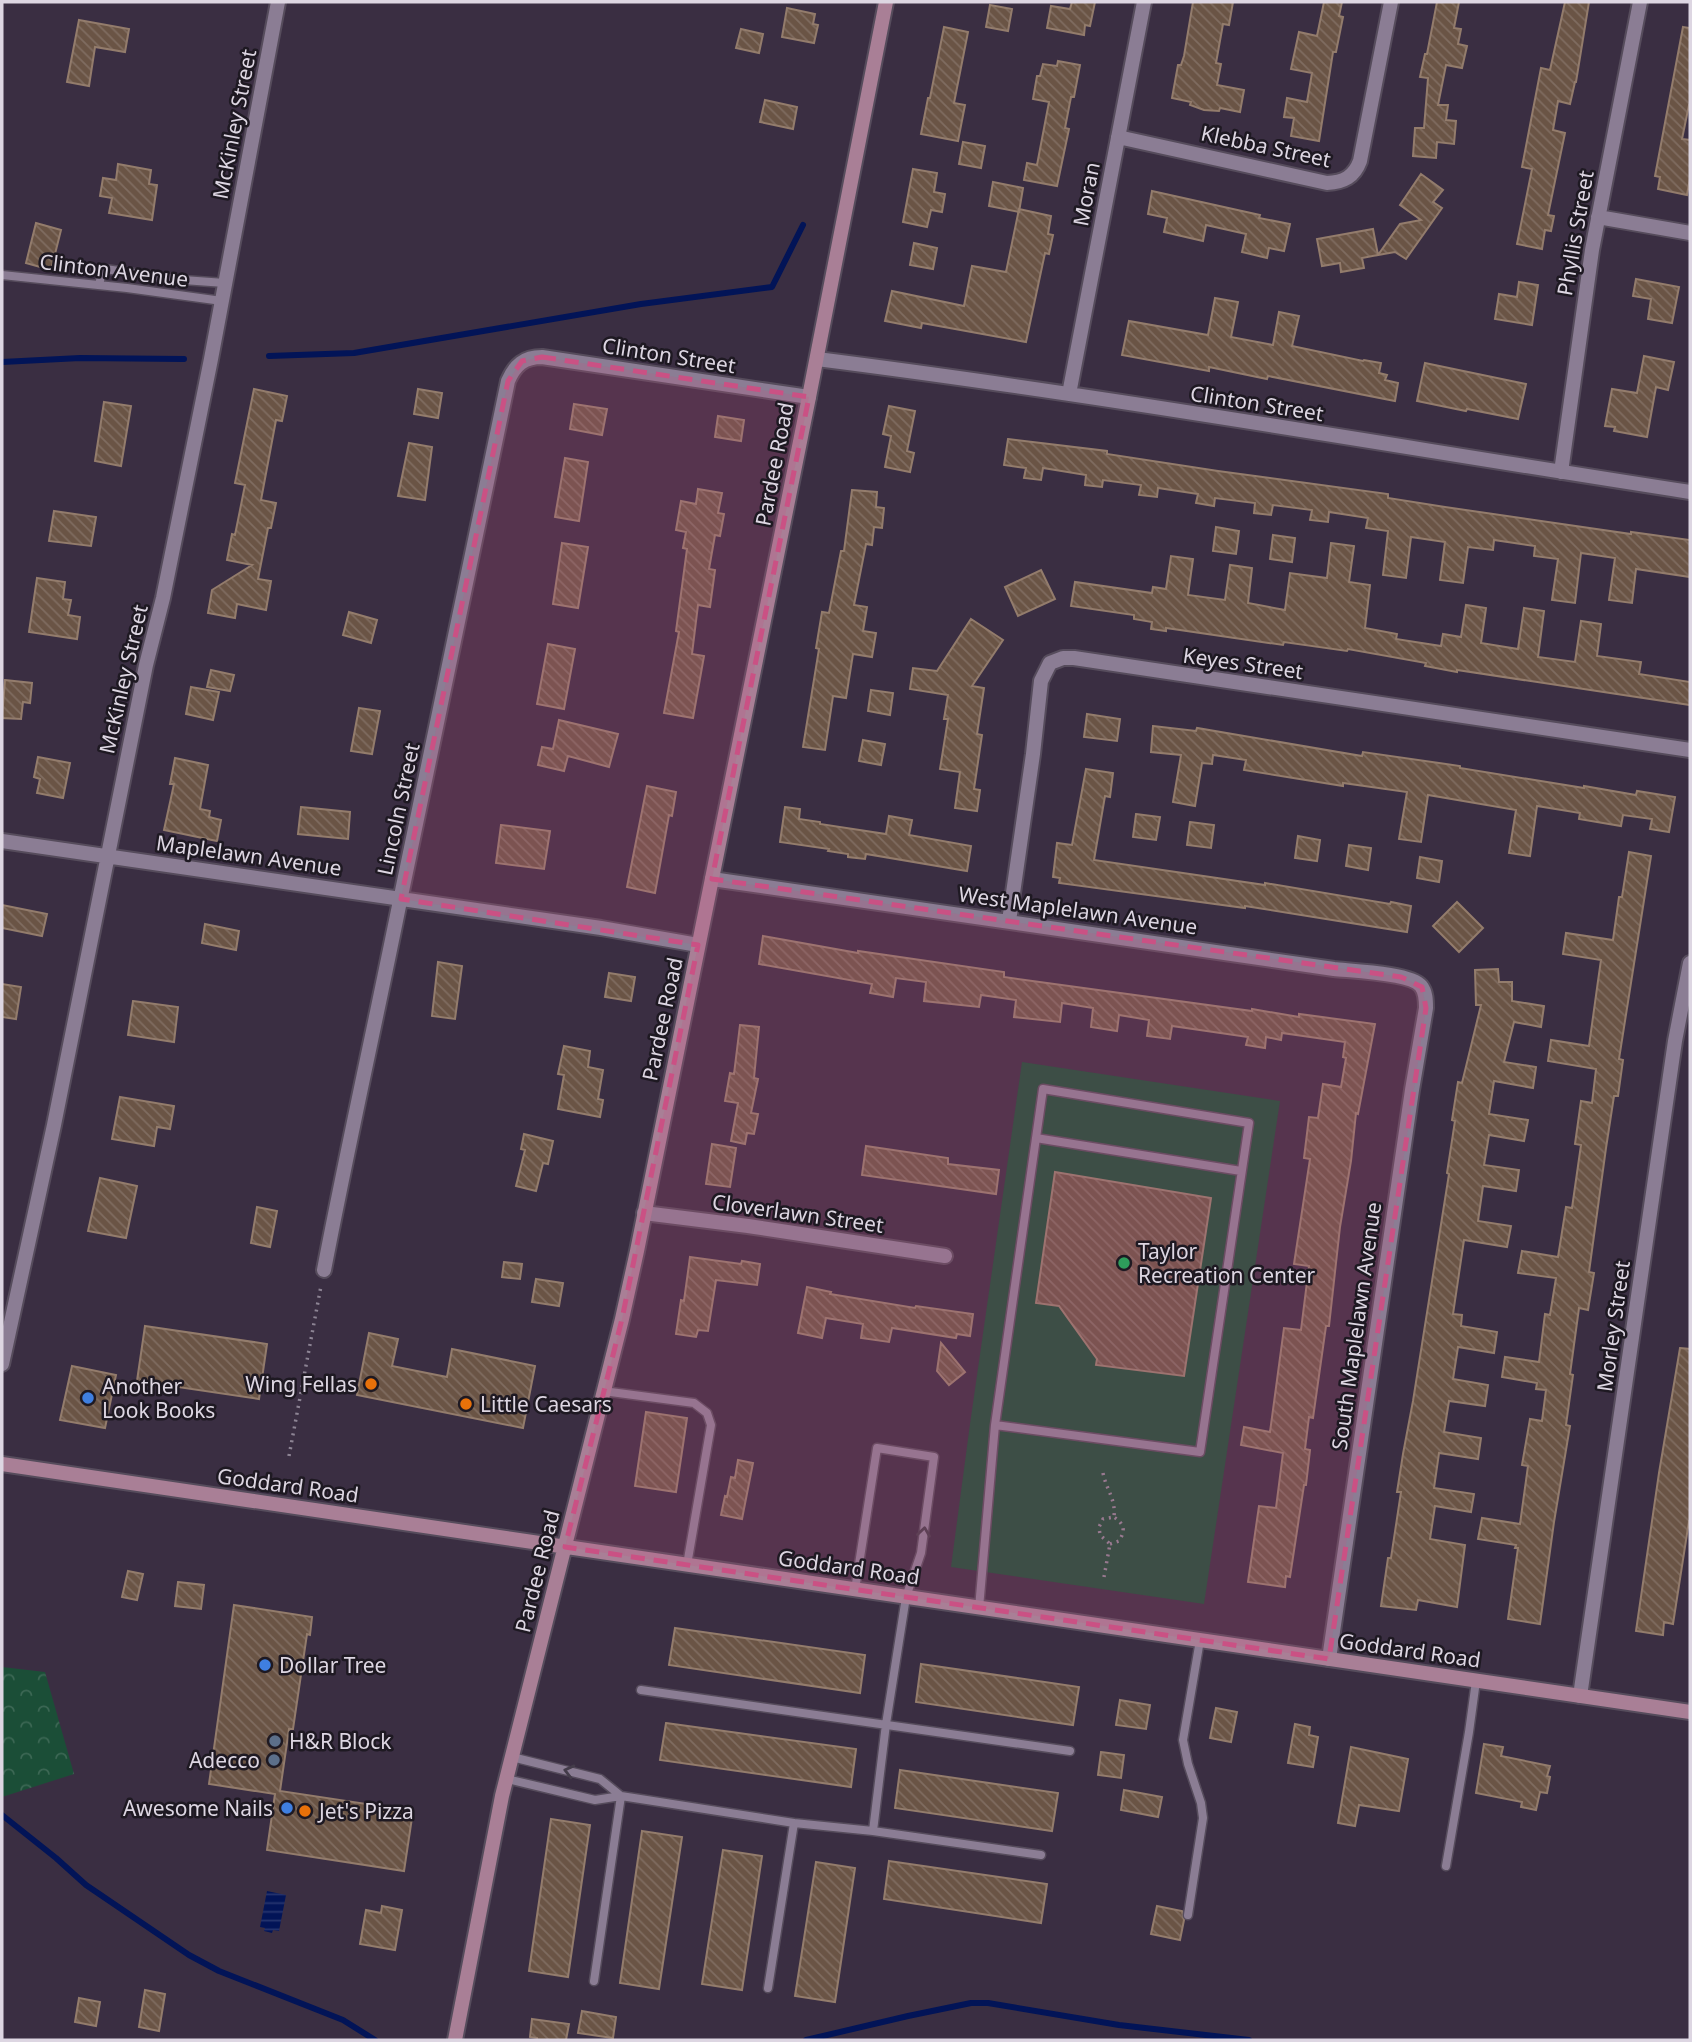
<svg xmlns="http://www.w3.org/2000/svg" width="1692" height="2042" font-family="'Noto Sans',sans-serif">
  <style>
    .forest { fill: url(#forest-crowns) }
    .pitch { fill: #1b4e37 }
    .water { fill: url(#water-rules) }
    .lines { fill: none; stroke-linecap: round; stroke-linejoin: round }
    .stream { stroke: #021457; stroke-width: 6 }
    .building { fill: url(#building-back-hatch); stroke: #937c6c; stroke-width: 2 }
    .service-casing { stroke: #564c5c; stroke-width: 11 }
    .minor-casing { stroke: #564c5c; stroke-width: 18 }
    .secondary-casing { stroke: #564c5c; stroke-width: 18 }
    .path { stroke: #8d8494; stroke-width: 3.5; stroke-dasharray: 2 5; stroke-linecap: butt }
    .service { stroke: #8b7d94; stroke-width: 8 }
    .minor { stroke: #8b7d94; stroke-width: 14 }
    .secondary { stroke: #a97f96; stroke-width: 14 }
    .oneway { stroke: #443c4a }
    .marked { fill: #ca5184; fill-opacity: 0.2; stroke: #ca5184; stroke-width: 5; stroke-dasharray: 14 9; stroke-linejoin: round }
    .leisure-dot { fill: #2e9e5b; stroke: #1e1922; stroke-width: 2.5 }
    .food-dot { fill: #e8710a; stroke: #1e1922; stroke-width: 2.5 }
    .shop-dot { fill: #3f7fe0; stroke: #1e1922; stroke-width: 2.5 }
    .service-dot { fill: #5c6f8a; stroke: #1e1922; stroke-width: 2.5 }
    .labels { text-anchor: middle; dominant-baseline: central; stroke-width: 5; stroke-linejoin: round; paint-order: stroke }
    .street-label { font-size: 21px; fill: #ddd6e2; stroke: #1e1922 }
    .poi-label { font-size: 21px; fill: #ddd6e2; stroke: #1e1922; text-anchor: start }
  </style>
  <defs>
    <pattern id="forest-crowns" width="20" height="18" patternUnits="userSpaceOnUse" patternTransform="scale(1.75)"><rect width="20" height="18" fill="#1b4e37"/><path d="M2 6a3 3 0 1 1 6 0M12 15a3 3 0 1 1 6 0" fill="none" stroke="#3c6754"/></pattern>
    <pattern id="water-rules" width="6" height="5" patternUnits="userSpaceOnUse" patternTransform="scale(1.75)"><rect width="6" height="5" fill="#021457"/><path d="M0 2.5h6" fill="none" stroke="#26356f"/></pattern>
    <pattern id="building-back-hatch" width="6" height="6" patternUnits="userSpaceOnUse" patternTransform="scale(1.75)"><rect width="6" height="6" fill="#6a5445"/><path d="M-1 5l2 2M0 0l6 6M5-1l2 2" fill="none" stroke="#7f6c60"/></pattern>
  </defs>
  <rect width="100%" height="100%" fill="#3a2e42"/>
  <!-- forest -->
  <path class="forest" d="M2 1667 45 1672 74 1774 2 1797Z"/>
  <!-- pitch -->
  <path class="pitch" d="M1022 1062 1280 1101 1204 1604 951 1567 970 1424Z"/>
  <!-- water -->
  <path class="water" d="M267 1891 286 1895 279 1931 273 1930 272 1933 264 1931 265 1928 260 1927Z"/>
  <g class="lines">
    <!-- stream -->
    <path class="stream" d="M269 356 354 353 641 304 772 287 803 225
      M2 362 80 358 184 359
      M2 1815 56 1858 86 1885 189 1955 219 1971 343 2020 375 2040
      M806 2040 908 2016 971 2003H988L1119 2025 1249 2040"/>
  </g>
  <!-- building -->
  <path class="building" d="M1072 2H1095L1090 26 1085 25 1084 35 1047 28 1051 6 1070 9Z
    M1193 2H1233L1229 25 1223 24 1216 63 1221 64 1217 85 1244 90 1240 112 1220 108 1219 111 1204 110 1190 105 1191 102 1172 98 1178 65H1181L1184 56Z
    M1324 2H1342L1339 16 1343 17 1336 52H1333L1319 141 1291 136 1294 118 1284 117 1287 98 1307 102 1312 73 1291 69 1299 32 1317 36Z
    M1437 2H1459L1454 28 1461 29 1458 44 1467 46 1462 68 1446 65 1438 105H1448L1446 120 1456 121 1454 144 1437 142 1436 158 1413 156 1415 128H1424L1428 78 1420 77 1425 54H1427Z
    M1565 2H1589L1576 82H1575L1570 104 1558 101 1553 130 1565 133 1548 215 1554 216 1551 231 1545 230 1542 249 1517 244 1532 169 1522 167 1541 68 1550 70Z
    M990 5 1012 9 1008 31 986 27Z
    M787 8 815 14 813 24 818 25 814 43 782 37Z
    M79 20 129 29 125 52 95 47 89 86 67 82Z
    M944 27 968 32 954 103 965 105 958 141 921 134 928 98H930Z
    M1683 27 1690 28V105H1689L1682 139 1690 140V178L1687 195 1658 189 1660 177 1655 176Z
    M741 29 763 34 759 53 736 48Z
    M1058 61 1080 65 1074 97H1071L1065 128 1069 129 1057 186 1024 180 1027 163 1037 165 1049 102 1033 99 1037 76H1040L1043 64 1057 66Z
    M765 100 797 107 793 129 760 122Z
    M963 142 985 146 981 168 959 164Z
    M118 164 151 170 149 184 157 185 152 220 109 213 112 198 100 196 103 178 116 180Z
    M913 169 937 173 934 192 945 194 942 212 931 210 927 227 903 222Z
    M1421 174 1443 190 1433 202 1442 208 1406 259 1395 252 1378 255 1400 224 1421 220 1400 205Z
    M993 182 1023 188 1019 212 989 206Z
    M1152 191 1260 215 1259 218 1290 224 1284 251 1269 248 1267 258 1242 252 1246 234 1206 225 1203 241 1164 232 1167 218 1148 214Z
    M1019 209 1051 216 1048 234 1053 235 1049 254 1045 253 1026 342 922 323 921 328 885 321 892 291 964 306 972 266 1006 272Z
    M36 223 61 230 51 270 26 263Z
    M1373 229 1378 255 1362 258 1364 268 1341 272 1340 263 1322 266 1317 239Z
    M914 243 937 248 933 269 910 265Z
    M1636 279 1679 287 1672 323 1648 319 1651 299 1633 296Z
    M1519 282 1538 285 1532 325 1495 319 1499 294 1517 297Z
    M1215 298 1238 302 1231 337 1273 345 1279 312 1299 316 1292 346 1363 361 1364 360 1381 363 1379 373 1387 375 1385 380 1398 383 1395 401 1268 376 1267 379 1209 367V371L1122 355 1129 321 1208 335Z
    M1644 356 1674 362 1668 390 1656 387 1647 437 1614 431 1615 427 1605 426 1612 389 1637 393Z
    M1425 363 1526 384 1518 419 1467 409 1466 411 1417 401Z
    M254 389 287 396 282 421 276 420 261 500 276 503 271 528H268L258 579 271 581 266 610 237 604 235 618 208 613 212 590 252 565 227 560 232 534 235 535 245 485 235 483Z
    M418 389 442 393 438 418 414 414Z
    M104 402 131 406 121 466 95 461Z
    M574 404 607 409 602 435 570 429Z
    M889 406 915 411 907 451 914 453 910 472 885 467 891 436 883 434Z
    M718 416 744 420 741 441 715 437Z
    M1008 439 1107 451V454L1218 471 1388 494V498L1445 507 1631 534V532L1690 540V577L1636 569 1632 603 1609 600 1615 558 1581 553 1575 603 1552 600 1558 559 1534 556 1535 546 1494 540 1493 550 1468 547 1463 583 1440 580 1445 542 1411 537 1406 578 1383 575 1388 531 1366 528 1368 518 1329 512 1328 522 1310 520 1312 510 1273 505 1271 515 1254 513 1255 503 1215 498 1214 506 1196 503 1198 494 1158 488 1157 497 1139 495 1141 485 1103 480 1102 487 1085 485 1086 475 1043 468 1041 480 1024 478 1026 468 1004 465Z
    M409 443 432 447 425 500 398 496Z
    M565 458 588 462 579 521 555 517Z
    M698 489 722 493 718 513 724 514 720 536 715 535 709 569 715 570 710 607 698 605 692 654 704 656 693 718 664 713 679 632 676 631 687 549 683 548 686 532 676 530 681 501 696 504Z
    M852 490 877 492 876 507 884 508 882 528 874 527 872 545 866 544 854 605 867 607 863 631 876 633 872 657 853 654 846 698 833 696 825 750 803 747 819 649 816 648 822 612 829 613 841 551H844Z
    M54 511 96 517 91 546 49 541Z
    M1216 527 1239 531 1236 554 1213 551Z
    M1273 535 1295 538 1292 562 1270 559Z
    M562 543 588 547 578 608 553 604Z
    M1331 543 1354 546 1349 582 1370 585 1365 628 1397 634 1396 639 1441 646 1443 634 1461 637 1466 605 1486 608 1481 643 1518 649 1524 608 1544 611 1538 657 1575 662 1581 621 1601 624 1597 656 1641 662 1639 674 1690 682V705L1457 670V672L1425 666 1426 663 1348 649 1347 651 1284 642 1283 645 1166 628V631L1151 629 1152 622 1134 619V615L1071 606 1075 582 1152 593 1153 587 1166 589 1171 556 1193 559 1188 595 1225 600 1230 565 1252 568 1248 603 1285 610 1290 573 1327 578Z
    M1041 570 1055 599 1018 616 1005 587Z
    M37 578 65 582 63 599 71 600 68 615 80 617 77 639 29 632Z
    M349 612 377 620 371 643 343 635Z
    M971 619 1003 640 972 686 984 688 977 734 982 735 974 789 980 790 977 811 955 808 960 772 940 769 948 719H944L948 695 910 689 913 668 937 671Z
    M548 644 575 649 564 709 537 704Z
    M211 670 234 675 230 691 207 687Z
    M5 680 32 683 30 703 23 702 21 719 2 718Z
    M191 687 219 692 213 720 186 714Z
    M871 690 893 693 890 715 868 711Z
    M359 708 380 711 372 754 351 751Z
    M1087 714 1120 719 1117 741 1084 737Z
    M559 720 618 734 609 767 568 756 564 771 538 765 542 747 553 749Z
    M1153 726 1196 731 1197 728 1362 756 1363 752 1460 766V768L1584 788V786L1636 795 1637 791 1675 797 1669 832 1650 829 1652 819 1623 815 1621 826 1579 819 1580 813 1537 806 1530 856 1509 853 1516 810 1428 795 1421 842 1399 839 1407 792 1343 783V786L1244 770 1246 760 1213 755 1212 764 1202 763 1195 806 1173 802 1181 755 1151 752Z
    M863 740 885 744 881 765 859 761Z
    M38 757 70 763 63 798 37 793 40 779 34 777Z
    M175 758 208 765 200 809 210 811 209 817 221 820 217 841 164 830 174 784H170Z
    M1086 769 1113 773 1110 797 1105 796 1094 860 1265 885V883L1390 904 1391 902 1411 906 1407 932 1245 906V908L1059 883 1060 878 1053 877 1057 843 1072 845Z
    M647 786 676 792 672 816 669 815 655 893 627 887Z
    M301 807 350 812 348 839 298 834Z
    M785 807 800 809 799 819 820 822V824L886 834 889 816 912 820 909 835 971 846 967 871 866 854 865 859 848 857V854L828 851 829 849 780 842Z
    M1136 814 1160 817 1156 840 1133 837Z
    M1190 822 1214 825 1211 848 1187 845Z
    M501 825 550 831 544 869 496 863Z
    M1298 836 1320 840 1317 861 1295 858Z
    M1349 845 1371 848 1368 870 1346 866Z
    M1629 852 1651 856 1619 1059 1623 1060 1618 1096H1614L1606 1148 1589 1272 1594 1273 1588 1310 1579 1308 1570 1374 1573 1375 1566 1425 1570 1426 1554 1522 1540 1624 1508 1619 1518 1548H1515L1516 1545 1478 1539 1482 1518 1520 1524 1528 1466 1522 1465 1530 1419 1542 1421 1546 1390 1536 1389 1537 1383 1502 1377 1505 1357 1539 1362 1545 1314 1550 1315 1556 1278 1518 1273 1522 1251 1558 1257 1566 1207 1572 1208 1581 1145 1575 1144 1581 1101 1592 1103 1596 1069 1548 1061 1551 1040 1589 1046 1598 981 1601 960 1563 954 1566 933 1613 940 1619 897H1622Z
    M1420 857 1442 861 1439 882 1417 878Z
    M1457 902 1483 928 1459 952 1433 926Z
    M2 905 47 914 42 936 2 928Z
    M205 924 239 931 236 950 202 943Z
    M763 936 858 953V951L1004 972V977L1252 1011V1009L1299 1017V1014L1375 1024 1358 1114 1356 1113 1351 1161 1340 1227 1329 1326H1326L1313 1418 1309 1417 1305 1449 1310 1450 1306 1485H1304L1290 1577 1286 1576 1285 1587 1248 1582 1259 1506 1276 1508 1283 1453 1241 1445 1244 1427 1270 1432 1284 1328 1301 1330 1309 1266 1294 1264 1310 1159 1304 1158 1309 1117 1318 1118 1323 1084 1341 1087 1346 1058 1343 1057 1345 1042 1282 1033 1281 1040 1266 1037 1265 1048 1246 1045 1248 1037 1172 1026 1170 1039 1147 1036 1149 1020 1119 1015 1117 1031 1091 1027 1093 1008 1062 1003 1060 1022 1014 1017 1016 1000 981 995 979 1007 924 1001 926 982 896 978 893 997 870 993 872 984 759 964Z
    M438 962 462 966 455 1019 432 1016Z
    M1498 969 1499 982H1512V1001L1544 1006 1541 1027 1514 1022 1504 1062 1536 1067 1533 1088 1494 1081 1489 1114 1528 1120 1524 1141 1489 1135 1484 1165 1519 1170 1516 1191 1483 1186 1478 1221 1511 1226 1507 1247 1464 1240 1453 1314 1462 1315 1461 1326 1497 1332 1494 1353 1458 1347 1453 1379 1488 1385 1485 1406 1449 1401 1444 1432 1481 1438 1478 1459 1439 1453 1434 1488 1474 1494 1471 1512 1435 1506 1430 1539 1465 1545 1457 1607 1418 1600 1416 1610 1381 1606 1388 1558H1391L1401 1492H1397L1403 1454 1413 1401 1449 1174 1447 1173 1455 1121 1452 1120 1458 1082 1462 1083 1481 1005H1476L1475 970Z
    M609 973 635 977 631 1001 605 997Z
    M2 984 21 987 16 1019 2 1017Z
    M133 1001 178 1007 174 1042 128 1035Z
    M740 1025 759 1027 754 1078 758 1079 751 1113 758 1114 754 1134 747 1133 745 1144 731 1141 738 1103 725 1101 730 1073 734 1074Z
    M564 1046 590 1051 588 1067 603 1070 598 1099 603 1100 600 1117 558 1109 564 1075 558 1074Z
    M120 1097 174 1106 170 1129 157 1127 154 1146 112 1139Z
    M524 1134 553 1141 548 1164 543 1163 536 1191 516 1186 525 1150 521 1149Z
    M712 1144 736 1148 730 1187 706 1184Z
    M866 1146 948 1158V1164L999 1170 996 1194 862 1175Z
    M1055 1172 1211 1198 1184 1376 1096 1365 1097 1359 1059 1306 1036 1303Z
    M100 1178 137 1186 126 1238 88 1231Z
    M257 1207 277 1211 270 1247 251 1243Z
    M690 1257 741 1264 742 1261 760 1264 757 1285 716 1280 708 1331 698 1330 696 1337 676 1334 681 1300 684 1301Z
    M504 1262 522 1264 520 1279 502 1277Z
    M536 1279 563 1283 559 1306 532 1302Z
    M807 1287 831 1292 830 1294 915 1308 916 1306 973 1314 970 1336 957 1334 956 1338 892 1328 889 1342 861 1338 863 1324 826 1318 822 1338 798 1333Z
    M145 1326 267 1344 259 1399 137 1381Z
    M369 1333 398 1339 392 1366 447 1377 452 1349 535 1366 523 1428 357 1395Z
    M941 1343 965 1372 949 1385 937 1371Z
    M1680 1348 1690 1349V1521H1689L1673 1624 1664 1622 1663 1635 1636 1631 1659 1473Z
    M72 1366 116 1375 105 1428 60 1420Z
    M646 1412 687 1418 676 1492 635 1486Z
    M738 1460 753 1463 742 1519 721 1515 725 1496 727 1497 731 1477 735 1478Z
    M128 1571 143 1574 137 1600 122 1597Z
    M178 1582 204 1585 201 1609 175 1606Z
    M234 1605 312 1617 310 1635 307 1634 293 1729H289L280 1791 413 1811 404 1871 267 1850 275 1794 209 1784Z
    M675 1628 865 1655 860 1693 669 1665Z
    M921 1664 1079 1687 1073 1725 916 1702Z
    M1120 1700 1150 1705 1146 1729 1116 1725Z
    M1216 1708 1237 1712 1231 1742 1210 1738Z
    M666 1723 856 1749 851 1787 660 1760Z
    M1295 1724 1310 1727 1309 1735 1318 1737 1313 1767 1288 1763Z
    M1484 1744 1503 1747 1501 1756 1550 1766 1547 1776 1550 1777 1547 1793 1540 1792 1536 1810 1521 1807 1522 1802 1476 1793Z
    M1351 1747 1408 1759 1399 1811 1359 1805 1355 1826 1338 1823Z
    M1101 1752 1124 1755 1121 1778 1098 1775Z
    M900 1770 1058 1793 1052 1831 895 1808Z
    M1124 1790 1162 1797 1158 1817 1121 1810Z
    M551 1819 590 1825 568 1977 529 1971Z
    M642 1831 682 1837 659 1989 620 1983Z
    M723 1850 762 1856 742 1990 702 1984Z
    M889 1861 1047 1884 1041 1923 884 1899Z
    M816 1862 855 1868 835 2002 795 1996Z
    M382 1906 402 1910 395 1950 360 1944 366 1910 381 1913Z
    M1157 1906 1182 1911 1184 1920 1180 1940 1151 1934Z
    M145 1990 165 1994 159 2031 139 2027Z
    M79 1998 100 2002 96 2026 75 2022Z
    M582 2011 616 2017 613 2038 578 2033Z
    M532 2019 569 2024 566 2040H537V2038L530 2037Z"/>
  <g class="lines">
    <!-- service casing -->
    <g class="service-casing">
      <path id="service" d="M2 275 127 288 222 301
        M99 285 102 272 105 269 183 280 225 283
        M1036 1138 1241 1171
        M603 1391 694 1403 707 1413 711 1425 687 1565
        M855 1590 877 1448 934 1457 921 1553 906 1597 886 1724 873 1831
        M979 1608 995 1425 1043 1089 1249 1123 1200 1452 995 1425
        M641 1690 1070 1751
        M512 1757 600 1779 621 1796 594 1981
        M507 1779 595 1800 621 1796 794 1823 873 1831 1041 1855
        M1446 1866 1469 1732 1476 1681
        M1188 1915 1203 1818 1201 1803 1188 1764 1183 1740 1200 1640
        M768 1988 794 1823"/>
    </g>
    <!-- minor casing -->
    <g class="minor-casing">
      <path id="minor" d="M1118 137 1327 183C1344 182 1354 177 1360 161L1391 2
        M1598 217 1690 233
        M817 359C1109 396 1399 447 1690 492
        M1069 394 1144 2
        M1561 472 1592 250 1640 2
        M2 841 601 928 698 945
        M712 879 1334 969C1352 971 1411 973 1421 986 1426 992 1426 1001 1426 1008L1412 1090 1329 1659
        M1009 921 1033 754 1041 681 1050 663 1063 658H1074L1690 750
        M644 1213 748 1226 945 1256
        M324 1270C348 1145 376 1020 401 896 437 724 471 552 508 381 515 365 524 357 542 357L809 397
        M2 1364 54 1125 146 665 163 598 211 359 278 2
        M1580 1696 1675 1041 1690 963"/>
    </g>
    <!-- secondary casing -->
    <g class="secondary-casing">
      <path id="secondary" d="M2 1464 1690 1712
        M455 2040 502 1796 622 1319 637 1251 809 397 886 2"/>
    </g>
    <!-- path -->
    <path class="path" d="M289 1456 321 1286
      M1103 1473C1106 1489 1116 1499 1114 1517L1103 1519 1099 1527 1100 1535 1110 1544 1104 1577
      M1110 1544 1119 1541C1126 1530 1124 1524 1114 1517"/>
    <!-- service -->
    <use href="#service" class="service"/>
    <!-- minor -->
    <use href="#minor" class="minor"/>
    <!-- secondary -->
    <use href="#secondary" class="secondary"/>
  </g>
  <!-- one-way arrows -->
  <defs><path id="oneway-chevron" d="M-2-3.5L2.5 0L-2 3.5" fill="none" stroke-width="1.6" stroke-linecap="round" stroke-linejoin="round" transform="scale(1.75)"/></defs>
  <g class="oneway">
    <use href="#oneway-chevron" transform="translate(924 1532) rotate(-82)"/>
    <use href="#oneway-chevron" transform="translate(569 1771) rotate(-166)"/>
  </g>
  <!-- marked area -->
  <path class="marked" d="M542 357 809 397 712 879 1401 977 1422 987 1426 1008 1329 1659 565 1547 622 1319 698 945 401 899 508 381 522 361Z"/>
  <!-- markers -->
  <circle class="leisure-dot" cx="1124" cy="1263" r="7"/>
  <g class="food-dot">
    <circle cx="371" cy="1384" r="7"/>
    <circle cx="466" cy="1404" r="7"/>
    <circle cx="305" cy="1811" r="7"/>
  </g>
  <g class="shop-dot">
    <circle cx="88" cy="1398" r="7"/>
    <circle cx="265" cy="1665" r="7"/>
    <circle cx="287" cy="1808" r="7"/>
  </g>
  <g class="service-dot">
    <circle cx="275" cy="1741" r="7"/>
    <circle cx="274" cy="1760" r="7"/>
  </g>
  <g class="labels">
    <!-- street labels -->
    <g class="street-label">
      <text transform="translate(234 124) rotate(-79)">McKinley Street</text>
      <text transform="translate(1266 146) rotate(12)">Klebba Street</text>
      <text transform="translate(1086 194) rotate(-79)">Moran</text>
      <text transform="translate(1575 233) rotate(-80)">Phyllis Street</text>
      <text transform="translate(114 270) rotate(7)">Clinton Avenue</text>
      <text transform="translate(669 355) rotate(9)">Clinton Street</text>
      <text transform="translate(1257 403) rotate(9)">Clinton Street</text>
      <text transform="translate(774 464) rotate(-79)">Pardee Road</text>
      <text transform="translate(1243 663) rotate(8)">Keyes Street</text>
      <text transform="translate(123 679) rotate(-77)">McKinley Street</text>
      <text transform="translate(398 809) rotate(-78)">Lincoln Street</text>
      <text transform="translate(249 855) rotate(8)">Maplelawn Avenue</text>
      <text transform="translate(1078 910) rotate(8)">West Maplelawn Avenue</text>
      <text transform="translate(662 1019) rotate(-78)">Pardee Road</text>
      <text transform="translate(798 1213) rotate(8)">Cloverlawn Street</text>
      <text transform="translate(1356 1326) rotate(-82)">South Maplelawn Avenue</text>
      <text transform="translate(1613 1326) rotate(-82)">Morley Street</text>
      <text transform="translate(288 1485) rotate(8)">Goddard Road</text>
      <text transform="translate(849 1567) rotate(8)">Goddard Road</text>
      <text transform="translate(537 1571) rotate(-76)">Pardee Road</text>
      <text transform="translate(1410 1650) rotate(8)">Goddard Road</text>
    </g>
    <!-- poi labels -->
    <g class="poi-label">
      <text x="1138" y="1251">Taylor<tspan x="1138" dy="24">Recreation Center</tspan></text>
      <text x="357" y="1384" text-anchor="end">Wing Fellas</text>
      <text x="102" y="1386">Another<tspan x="102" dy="24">Look Books</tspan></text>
      <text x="480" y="1404">Little Caesars</text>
      <text x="279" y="1665">Dollar Tree</text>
      <text x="289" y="1741">H&amp;R Block</text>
      <text x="260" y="1760" text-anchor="end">Adecco</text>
      <text x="273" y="1808" text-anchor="end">Awesome Nails</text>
      <text x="319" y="1811">Jet's Pizza</text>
    </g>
  </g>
  <!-- border -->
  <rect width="1692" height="2042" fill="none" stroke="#ddd6e2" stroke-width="7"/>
</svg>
